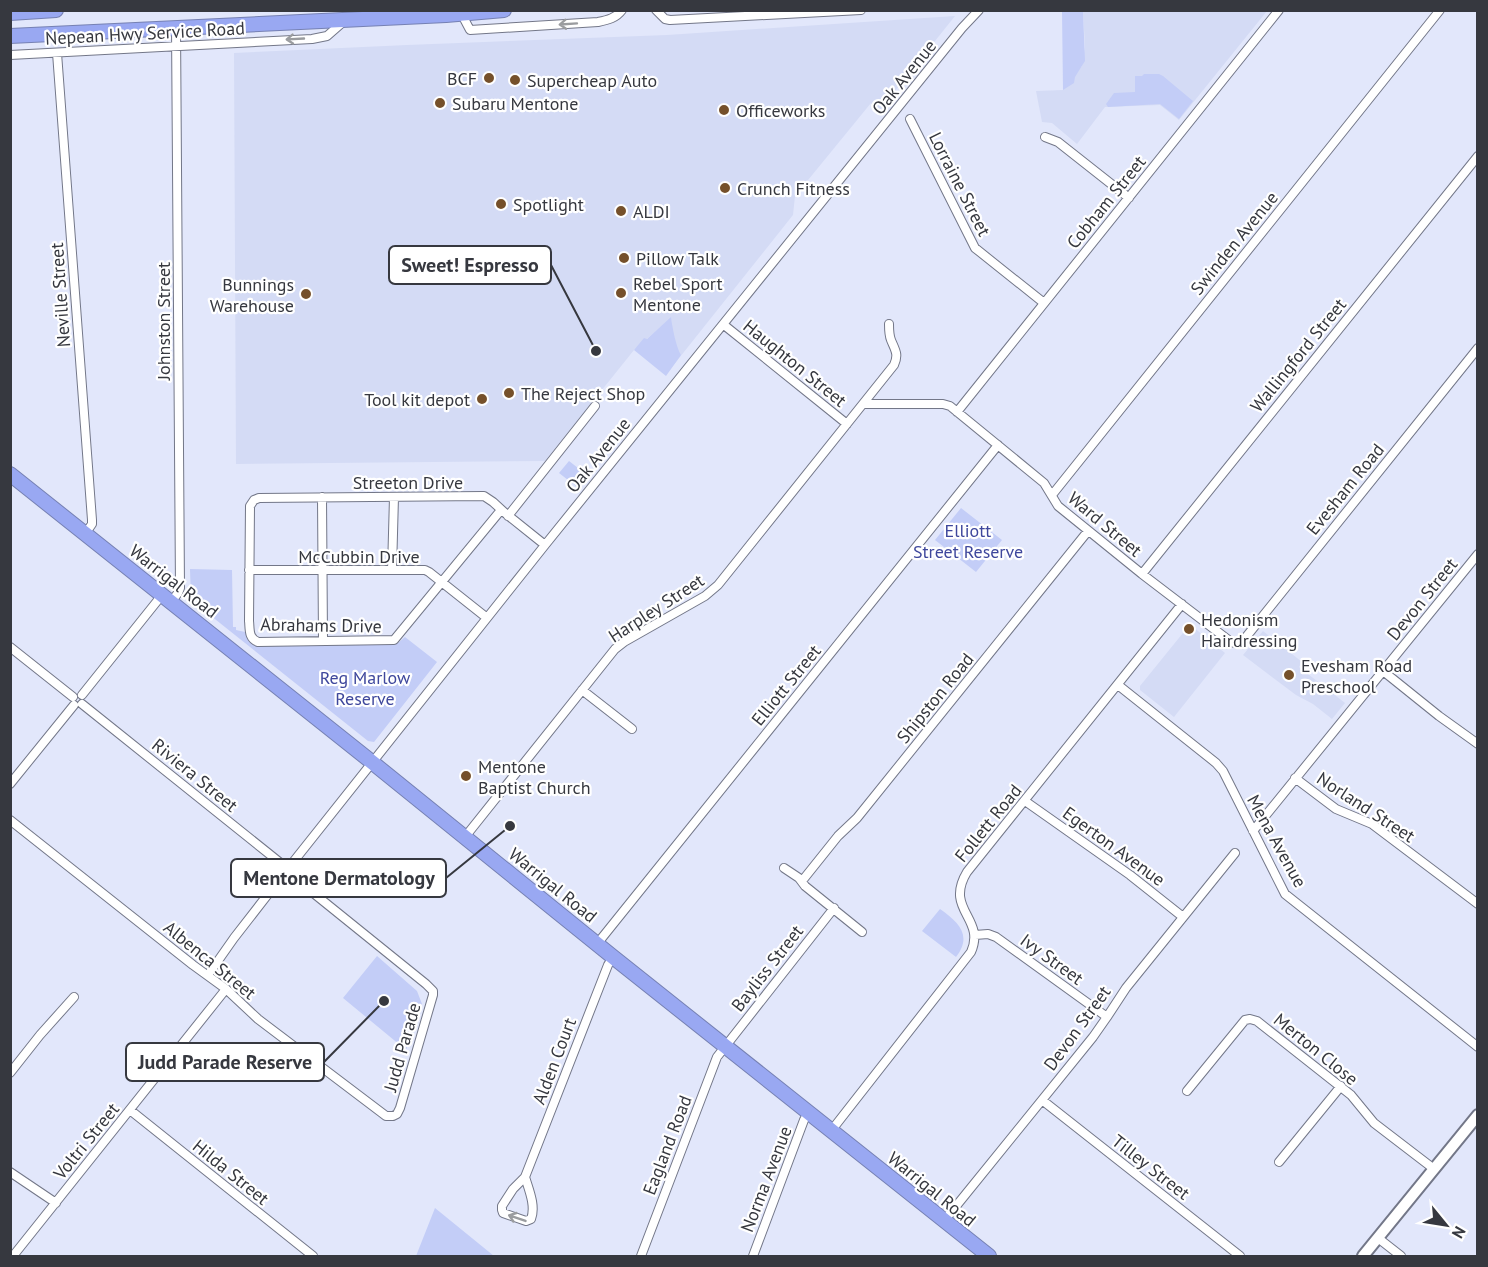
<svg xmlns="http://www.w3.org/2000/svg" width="1488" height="1267" font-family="'PT Sans',sans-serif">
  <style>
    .built { fill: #d4dbf5 }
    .green { fill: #c3cdf7 }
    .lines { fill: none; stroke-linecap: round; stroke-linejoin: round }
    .street-casing { stroke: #737788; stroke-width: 10 }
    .secondary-casing { stroke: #737788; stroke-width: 14 }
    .highway-casing { stroke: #7681b3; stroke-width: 16 }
    .street { stroke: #fff; stroke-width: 8 }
    .secondary { stroke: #fff; stroke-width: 10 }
    .highway { stroke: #99a8f2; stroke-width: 14 }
    .oneway { stroke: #9a9c9f }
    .poi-dot { fill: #75502b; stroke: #fff; stroke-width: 2 }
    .labels { text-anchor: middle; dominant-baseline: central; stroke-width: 4.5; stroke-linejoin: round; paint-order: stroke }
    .street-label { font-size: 18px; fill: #36383f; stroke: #fff }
    .poi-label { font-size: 18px; fill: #36383f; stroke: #fff; text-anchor: start }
    .park-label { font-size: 18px; fill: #3e479c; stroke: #fff }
    .leader { fill: none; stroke: #36383f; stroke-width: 2 }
    .callout-dot { fill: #36383f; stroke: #fff; stroke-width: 2 }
    .callout { fill: #fff; stroke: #36383f; stroke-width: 2 }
    .callout-label { font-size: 20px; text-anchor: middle; font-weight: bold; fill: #36383f }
  </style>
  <rect width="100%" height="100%" fill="#e2e7fb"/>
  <!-- built -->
  <path class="built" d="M1083 11H1267L1179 120 1160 105 1105 107 1077 144 1052 123 1042 122 1036 91 1063 90 1082 66 1085 47Z
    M955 16 879 111 871 103 795 196 793 215 672 367 671 318 634 350 545 461 236 464 234 53 407 45 667 35Z
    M1193 627 1225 653 1174 717 1140 690V686L1187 628Z
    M1263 631 1302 662 1299 667 1345 703 1332 719 1313 704 1296 695 1243 655Z"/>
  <!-- green -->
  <path class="green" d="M1062 11H1083L1085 61 1075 77 1074 83 1063 90Z
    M1144 74H1159L1163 76 1193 101 1179 119 1160 104 1108 107 1106 104 1114 93 1135 92V76H1142Z
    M671 317C672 326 676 347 681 355L666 376 634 350 644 338 647 339Z
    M569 461 587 475 577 487 559 473Z
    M961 508 1002 540 976 572 935 540Z
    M190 569 232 570 233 627H236V630L245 632 248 638 257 645H390L398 643 405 637 437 662 374 742 368 741 191 600Z
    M940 909C958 922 973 935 956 957L922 931Z
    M377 956 417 991 422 1004 406 1050 343 998Z
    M435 1208 494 1256H416Z"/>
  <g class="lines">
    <!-- street casing -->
    <g class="street-casing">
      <path id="street" d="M656 10 665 19 670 20 861 10
        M461 13 470 30 598 22C608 20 616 18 622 10
        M57 53 92 520V524L85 534
        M10 55 312 39 327 36 343 22
        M910 119 975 248 1044 303
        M1045 137 1058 142 1129 198
        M724 325 847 424
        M864 404H943L950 406 1044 483 1058 506 1142 574 1231 642 1238 644 1242 642 1478 348
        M957 412 1279 10
        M1052 495 1440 10
        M322 497 323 641
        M501 510 394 640 258 642C248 638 250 629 249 621L250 506 254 500 259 498 484 496 493 502 505 513 545 545
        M508 516 595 406
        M249 570H425L429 572 487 618
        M392 570 394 497
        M1142 574 1478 156
        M174 604 171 602 178 593 180 588 176 27
        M10 647 73 697
        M1383 671 1439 716 1478 744
        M1118 685 1216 763 1223 771 1285 894 1478 1047
        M582 690 632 729
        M82 695 162 595
        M82 704 288 869
        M1295 778 1336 809 1372 824 1478 904
        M10 784 74 705
        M1025 801 1130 875 1183 917
        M10 820 193 965 226 989 258 1019 386 1116H393L397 1114 400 1108 433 995V991L426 984 286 871
        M1253 831 1478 554
        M465 837 615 649 624 642 705 596 718 585 894 365C899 354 895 350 891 340 889 335 889 329 889 324
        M784 868 799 878 805 886 862 932
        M802 881 838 836 857 818 1088 531
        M975 935 988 934 996 937 1107 1017
        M597 944 998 445
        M208 975 234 938 286 871 545 545 962 28 979 10
        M10 1073 40 1035 74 997
        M1187 1091 1245 1020 1250 1019 1257 1021 1351 1095 1374 1123 1434 1169
        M1042 1100 1240 1256
        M130 1110 313 1256
        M831 1131 971 952C986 918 944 910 967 872L1182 604
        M1279 1162 1341 1086
        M10 1172 56 1203
        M525 1177C529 1190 536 1206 531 1219L526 1221 503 1213 502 1210V1206L513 1189 525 1177 608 965 613 957
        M944 1221 1093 1037 1107 1017 1126 988 1235 853
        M1378 1238 1401 1256
        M13 1256 226 989
        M641 1256 717 1057 834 908
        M753 1256 804 1120 808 1113"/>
    </g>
    <!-- secondary casing -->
    <g class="secondary-casing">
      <path id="secondary" d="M1363 1256 1478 1115"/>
    </g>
    <!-- highway casing -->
    <g class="highway-casing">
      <path id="highway" d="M10 13 56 10
        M10 36 446 15 504 10
        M10 474 373 763 613 957 989 1256"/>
    </g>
    <!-- street -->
    <use href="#street" class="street"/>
    <!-- secondary -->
    <use href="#secondary" class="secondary"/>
    <!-- highway -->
    <use href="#highway" class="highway"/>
  </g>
  <!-- one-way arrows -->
  <defs><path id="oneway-shaft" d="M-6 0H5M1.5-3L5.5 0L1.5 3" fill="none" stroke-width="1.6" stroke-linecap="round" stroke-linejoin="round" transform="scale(1.5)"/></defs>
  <g class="oneway">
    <use href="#oneway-shaft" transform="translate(568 24) rotate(176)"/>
    <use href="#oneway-shaft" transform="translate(295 39) rotate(177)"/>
    <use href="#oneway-shaft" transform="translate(517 1218) rotate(-161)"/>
  </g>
  <!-- markers -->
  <g class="poi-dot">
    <circle cx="489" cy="78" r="6"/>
    <circle cx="515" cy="80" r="6"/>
    <circle cx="440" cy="103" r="6"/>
    <circle cx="724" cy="110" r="6"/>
    <circle cx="725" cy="188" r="6"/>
    <circle cx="501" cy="204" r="6"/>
    <circle cx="621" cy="211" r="6"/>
    <circle cx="624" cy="258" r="6"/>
    <circle cx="621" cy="293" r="6"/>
    <circle cx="306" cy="294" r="6"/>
    <circle cx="509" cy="393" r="6"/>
    <circle cx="482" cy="399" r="6"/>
    <circle cx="1189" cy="629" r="6"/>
    <circle cx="1289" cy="675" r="6"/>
    <circle cx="466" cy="776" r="6"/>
  </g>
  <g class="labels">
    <!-- street labels -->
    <g class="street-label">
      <text transform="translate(145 33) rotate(-3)">Nepean Hwy Service Road</text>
      <text transform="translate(904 77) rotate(-51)">Oak Avenue</text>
      <text transform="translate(960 184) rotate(63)">Lorraine Street</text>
      <text transform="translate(1106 202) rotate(-51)">Cobham Street</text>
      <text transform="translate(1234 243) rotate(-51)">Swinden Avenue</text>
      <text transform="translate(60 295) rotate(-94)">Neville Street</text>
      <text transform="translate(163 321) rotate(-90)">Johnston Street</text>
      <text transform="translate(1298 355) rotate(-51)">Wallingford Street</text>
      <text transform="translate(795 363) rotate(39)">Haughton Street</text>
      <text transform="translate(598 455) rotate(-51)">Oak Avenue</text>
      <text x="408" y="482">Streeton Drive</text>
      <text transform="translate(1345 489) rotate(-51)">Evesham Road</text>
      <text transform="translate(1105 524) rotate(40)">Ward Street</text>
      <text x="359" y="556">McCubbin Drive</text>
      <text transform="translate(174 581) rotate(38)">Warrigal Road</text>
      <text transform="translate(1422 599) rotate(-51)">Devon Street</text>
      <text transform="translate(656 608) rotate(-33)">Harpley Street</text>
      <text transform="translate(321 625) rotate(1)">Abrahams Drive</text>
      <text transform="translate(786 685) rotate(-51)">Elliott Street</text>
      <text transform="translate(935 698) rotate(-51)">Shipston Road</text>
      <text transform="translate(195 775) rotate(39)">Riviera Street</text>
      <text transform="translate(1366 807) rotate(33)">Norland Street</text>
      <text transform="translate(988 823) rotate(-51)">Follett Road</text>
      <text transform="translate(1277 841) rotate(61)">Mena Avenue</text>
      <text transform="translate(1114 846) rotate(36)">Egerton Avenue</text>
      <text transform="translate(553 885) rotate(39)">Warrigal Road</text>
      <text transform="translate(1052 959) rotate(36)">Ivy Street</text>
      <text transform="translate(210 960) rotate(39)">Albenca Street</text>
      <text transform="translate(767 968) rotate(-52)">Bayliss Street</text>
      <text transform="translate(1077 1028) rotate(-54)">Devon Street</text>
      <text transform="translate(402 1047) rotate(-74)">Judd Parade</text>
      <text transform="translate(1316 1049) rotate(39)">Merton Close</text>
      <text transform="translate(554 1061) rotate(-69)">Alden Court</text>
      <text transform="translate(86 1141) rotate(-51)">Voltri Street</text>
      <text transform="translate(667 1145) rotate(-69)">Eagland Road</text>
      <text transform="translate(1151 1167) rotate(38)">Tilley Street</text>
      <text transform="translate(231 1172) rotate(39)">Hilda Street</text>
      <text transform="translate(766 1179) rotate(-69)">Norma Avenue</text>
      <text transform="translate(932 1189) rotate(39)">Warrigal Road</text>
    </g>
    <!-- poi labels -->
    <g class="poi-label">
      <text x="477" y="78" text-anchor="end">BCF</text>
      <text x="527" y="80">Supercheap Auto</text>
      <text x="452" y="103">Subaru Mentone</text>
      <text x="736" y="110">Officeworks</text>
      <text x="737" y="188">Crunch Fitness</text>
      <text x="513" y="204">Spotlight</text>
      <text x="633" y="211">ALDI</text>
      <text x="636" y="258">Pillow Talk</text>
      <text x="633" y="283">Rebel Sport<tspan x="633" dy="21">Mentone</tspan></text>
      <text x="294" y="284" text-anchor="end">Bunnings<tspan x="294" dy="21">Warehouse</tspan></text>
      <text x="521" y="393">The Reject Shop</text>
      <text x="470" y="399" text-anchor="end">Tool kit depot</text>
      <text x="1201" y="619">Hedonism<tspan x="1201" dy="21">Hairdressing</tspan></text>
      <text x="1301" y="665">Evesham Road<tspan x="1301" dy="21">Preschool</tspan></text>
      <text x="478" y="766">Mentone<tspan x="478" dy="21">Baptist Church</tspan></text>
    </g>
    <!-- park labels -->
    <g class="park-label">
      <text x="968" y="530">Elliott<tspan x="968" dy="21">Street Reserve</tspan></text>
      <text x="365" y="677">Reg Marlow<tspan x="365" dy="21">Reserve</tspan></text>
    </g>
  </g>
  <!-- callouts -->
  <path class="leader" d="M596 351L551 265M510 826L446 878M384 1001L324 1062"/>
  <g class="callout-dot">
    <circle cx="596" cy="351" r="6"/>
    <circle cx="510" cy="826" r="6"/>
    <circle cx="384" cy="1001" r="6"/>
  </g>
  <g class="callout">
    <rect x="389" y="246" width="162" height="38" rx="6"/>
    <rect x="231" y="859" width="215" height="38" rx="6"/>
    <rect x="126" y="1043" width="198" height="38" rx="6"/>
  </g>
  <g class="callout-label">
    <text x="470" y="272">Sweet! Espresso</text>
    <text x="339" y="885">Mentone Dermatology</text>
    <text x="225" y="1069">Judd Parade Reserve</text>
  </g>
  <!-- border -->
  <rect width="1488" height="1267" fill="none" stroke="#36383f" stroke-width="24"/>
  <!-- north arrow -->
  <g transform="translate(1446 1225) rotate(120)" stroke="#ffffff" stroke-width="4.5" paint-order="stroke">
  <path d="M0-4.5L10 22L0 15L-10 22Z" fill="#36383f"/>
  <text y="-9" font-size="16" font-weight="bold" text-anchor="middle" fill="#36383f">N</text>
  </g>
</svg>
